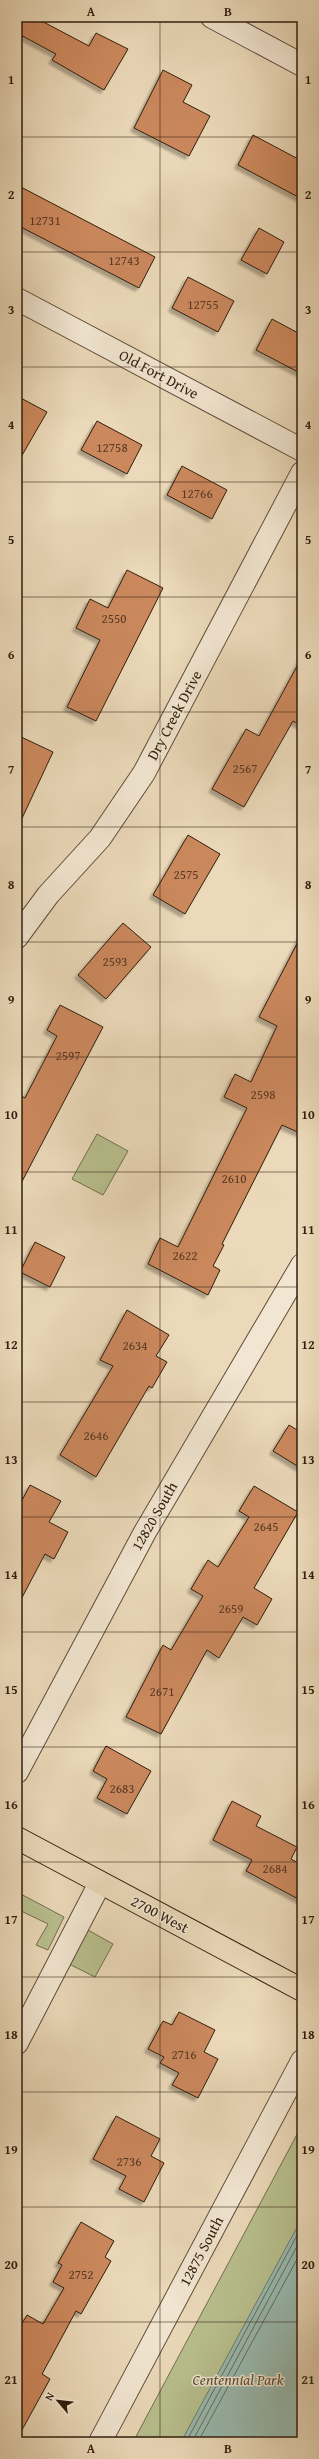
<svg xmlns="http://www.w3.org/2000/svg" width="319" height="2459" font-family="'Gentium Book Plus',serif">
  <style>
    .green { fill: #b8bf8e; stroke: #746e4e }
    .water { fill: #98baaf; stroke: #6e7c6f }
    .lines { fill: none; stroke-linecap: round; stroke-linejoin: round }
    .shore { stroke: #646c5e; stroke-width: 1 }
    .building { fill: #cb885d; stroke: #301e0e; filter: url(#shadow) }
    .minor-casing { stroke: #5f4d39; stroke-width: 24 }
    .major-casing { stroke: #301e0e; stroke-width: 24 }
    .minor { stroke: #f2e6d2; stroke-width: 22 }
    .major { stroke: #ebd9b9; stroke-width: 22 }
    .grid { fill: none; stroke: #301e0e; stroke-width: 1; stroke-opacity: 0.55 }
    .labels { text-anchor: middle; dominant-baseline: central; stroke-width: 3; stroke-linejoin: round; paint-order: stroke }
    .number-label { font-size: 13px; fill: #573822 }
    .street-label { font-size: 15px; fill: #301e0e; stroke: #f2e6d2 }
    .park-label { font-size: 15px; font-style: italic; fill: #594e34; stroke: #f2e6d2 }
    .neatline { fill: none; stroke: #301e0e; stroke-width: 1.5 }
    .grid-label { font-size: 13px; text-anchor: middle; font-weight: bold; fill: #301e0e }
  </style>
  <defs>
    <filter id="shadow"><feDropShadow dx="-3.5" dy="3.5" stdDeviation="1" flood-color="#0004"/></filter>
  </defs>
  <rect width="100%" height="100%" fill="#ebd9b9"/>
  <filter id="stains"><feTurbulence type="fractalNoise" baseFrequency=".005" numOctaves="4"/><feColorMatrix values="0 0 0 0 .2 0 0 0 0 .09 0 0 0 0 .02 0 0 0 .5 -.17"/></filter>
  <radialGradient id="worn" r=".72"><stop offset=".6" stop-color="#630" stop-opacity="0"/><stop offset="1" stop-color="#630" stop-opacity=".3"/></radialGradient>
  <!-- green -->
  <path class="green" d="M97 1134 128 1151 103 1195 72 1179Z
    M17 1892 64 1917 48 1950 36 1945 48 1924 17 1909Z
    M88 1930 113 1944 95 1977 69 1964Z
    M302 2125V2442H133Z"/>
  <!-- water -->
  <path class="water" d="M302 2218V2442H181Z"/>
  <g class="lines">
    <!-- shore -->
    <path class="shore" d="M186 2442 302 2226
      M192 2442 302 2237
      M198 2442 302 2250"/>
  </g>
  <!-- building -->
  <path class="building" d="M17 17H34L89 46 96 33 128 49 104 90 52 60 56 54 17 33Z
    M163 70 192 85 183 102 210 116 189 156 134 128Z
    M253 135 302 161V199L238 165Z
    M17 185 155 257 139 288 17 225Z
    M259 228 284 242 267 274 241 260Z
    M188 277 234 301 218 332 172 308Z
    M272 319 302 335V374L256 350Z
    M17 396 47 412 17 464Z
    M97 421 142 445 127 474 81 450Z
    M182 466 227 490 212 519 167 495Z
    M127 570 163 588 96 721 67 707 100 640 76 628 90 599 108 608Z
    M302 657V726L293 721 244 807 212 789 246 729 259 736Z
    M17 735 53 752 17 829Z
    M188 835 220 854 185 914 153 895Z
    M123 923 151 947 106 999 78 975Z
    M302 934V1134L282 1125 222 1244 224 1245 213 1266 220 1270 208 1295 148 1264 160 1238 178 1247 247 1108 224 1097 235 1074 251 1082 277 1026 259 1017Z
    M60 1005 103 1027 17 1191V1094L25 1098 57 1036 47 1030Z
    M35 1242 65 1257 50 1287 20 1272Z
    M127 1310 169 1335 156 1356 167 1362 152 1388 149 1386 96 1477 60 1455 113 1366 100 1360Z
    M289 1425 302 1433V1469L273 1451Z
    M30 1485 61 1501 49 1522 68 1532 54 1559 45 1554 17 1607V1510Z
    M254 1486 298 1512 254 1588 272 1599 257 1625 243 1617 219 1658 207 1650 161 1734 126 1717 163 1645 171 1650 203 1596 191 1589 208 1560 218 1567 249 1517 239 1511Z
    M106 1746 151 1771 127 1814 97 1798 107 1779 93 1771Z
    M232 1801 261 1816 256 1826 297 1847 291 1859 302 1865V1901L246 1871 252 1860 213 1840Z
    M179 2012 215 2030 204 2052 218 2059 198 2098 172 2085 179 2073 160 2063 164 2057 148 2049 163 2021 172 2025Z
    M116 2116 160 2139 151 2156 164 2163 144 2202 119 2189 126 2176 93 2159Z
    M81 2222 114 2241 105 2257 111 2261 81 2314 76 2311 42 2374 50 2379 17 2439V2332L27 2315 43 2324 64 2288 53 2282 62 2265 58 2263Z"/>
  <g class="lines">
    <!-- minor casing -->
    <g class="minor-casing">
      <path id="minor" d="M212 17 302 65
        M17 299 302 450
        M17 937 48 895 100 838 144 773 302 473
        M17 1772 145 1532 302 1265
        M17 2043 100 1883
        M100 2442 302 2061"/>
    </g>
    <!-- major casing -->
    <g class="major-casing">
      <path id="major" d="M17 1838 302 1990"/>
    </g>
    <!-- minor -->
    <use href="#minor" class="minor"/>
    <!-- major -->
    <use href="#major" class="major"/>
  </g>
  <!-- grid -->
  <path class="grid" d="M160 17V2442M17 137H302M17 252H302M17 367H302M17 482H302M17 597H302M17 712H302M17 827H302M17 942H302M17 1057H302M17 1172H302M17 1287H302M17 1402H302M17 1517H302M17 1632H302M17 1747H302M17 1862H302M17 1977H302M17 2092H302M17 2207H302M17 2322H302"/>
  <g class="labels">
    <!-- number labels -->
    <g class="number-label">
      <text x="45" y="220">12731</text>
      <text x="124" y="260">12743</text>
      <text x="203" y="304">12755</text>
      <text x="112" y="447">12758</text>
      <text x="197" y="493">12766</text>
      <text x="114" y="618">2550</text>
      <text x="245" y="768">2567</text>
      <text x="186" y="874">2575</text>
      <text x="115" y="961">2593</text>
      <text x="68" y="1055">2597</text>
      <text x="263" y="1094">2598</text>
      <text x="234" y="1178">2610</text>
      <text x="185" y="1255">2622</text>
      <text x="135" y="1345">2634</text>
      <text x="96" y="1435">2646</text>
      <text x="266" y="1526">2645</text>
      <text x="231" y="1608">2659</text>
      <text x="162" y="1691">2671</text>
      <text x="122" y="1788">2683</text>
      <text x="275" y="1868">2684</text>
      <text x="184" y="2054">2716</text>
      <text x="129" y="2161">2736</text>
      <text x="81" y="2274">2752</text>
    </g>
    <!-- street labels -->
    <g class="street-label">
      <text transform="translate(159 374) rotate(28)">Old Fort Drive</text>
      <text transform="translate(174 715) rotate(-62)">Dry Creek Drive</text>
      <text transform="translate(154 1516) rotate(-60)">12820 South</text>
      <text transform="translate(160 1914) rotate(28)">2700 West</text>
      <text transform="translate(201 2251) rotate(-62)">12875 South</text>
    </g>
    <!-- park labels -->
    <g class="park-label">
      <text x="238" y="2379">Centennial Park</text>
    </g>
  </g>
  <!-- margin -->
  <rect width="319" height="2459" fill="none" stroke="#ebd9b9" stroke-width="44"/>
  <!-- north arrow -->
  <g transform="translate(58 2401) rotate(298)" stroke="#f2e6d2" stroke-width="3" paint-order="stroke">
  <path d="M0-3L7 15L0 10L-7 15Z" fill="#301e0e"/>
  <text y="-6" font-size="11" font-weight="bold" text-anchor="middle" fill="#301e0e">N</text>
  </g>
  <rect x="22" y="22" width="275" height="2415" class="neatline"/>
  <g class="grid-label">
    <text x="91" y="16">A</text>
    <text x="228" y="16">B</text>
    <text x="11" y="84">1</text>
    <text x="308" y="84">1</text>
    <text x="11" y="199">2</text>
    <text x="308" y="199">2</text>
    <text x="11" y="314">3</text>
    <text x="308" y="314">3</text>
    <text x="11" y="429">4</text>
    <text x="308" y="429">4</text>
    <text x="11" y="544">5</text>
    <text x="308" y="544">5</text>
    <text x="11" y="659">6</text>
    <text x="308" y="659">6</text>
    <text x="11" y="774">7</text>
    <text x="308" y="774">7</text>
    <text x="11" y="889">8</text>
    <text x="308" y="889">8</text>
    <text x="11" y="1004">9</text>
    <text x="308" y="1004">9</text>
    <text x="11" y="1119">10</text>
    <text x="308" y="1119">10</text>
    <text x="11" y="1234">11</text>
    <text x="308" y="1234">11</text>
    <text x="11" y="1349">12</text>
    <text x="308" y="1349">12</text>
    <text x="11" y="1464">13</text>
    <text x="308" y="1464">13</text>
    <text x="11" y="1579">14</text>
    <text x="308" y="1579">14</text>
    <text x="11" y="1694">15</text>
    <text x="308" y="1694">15</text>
    <text x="11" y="1809">16</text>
    <text x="308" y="1809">16</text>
    <text x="11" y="1924">17</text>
    <text x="308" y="1924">17</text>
    <text x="11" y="2039">18</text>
    <text x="308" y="2039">18</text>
    <text x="11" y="2154">19</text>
    <text x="308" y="2154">19</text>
    <text x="11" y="2269">20</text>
    <text x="308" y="2269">20</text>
    <text x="11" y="2384">21</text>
    <text x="308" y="2384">21</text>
    <text x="91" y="2453">A</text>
    <text x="228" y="2453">B</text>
  </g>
  <rect width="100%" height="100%" filter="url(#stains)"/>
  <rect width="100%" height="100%" fill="url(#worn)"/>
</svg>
